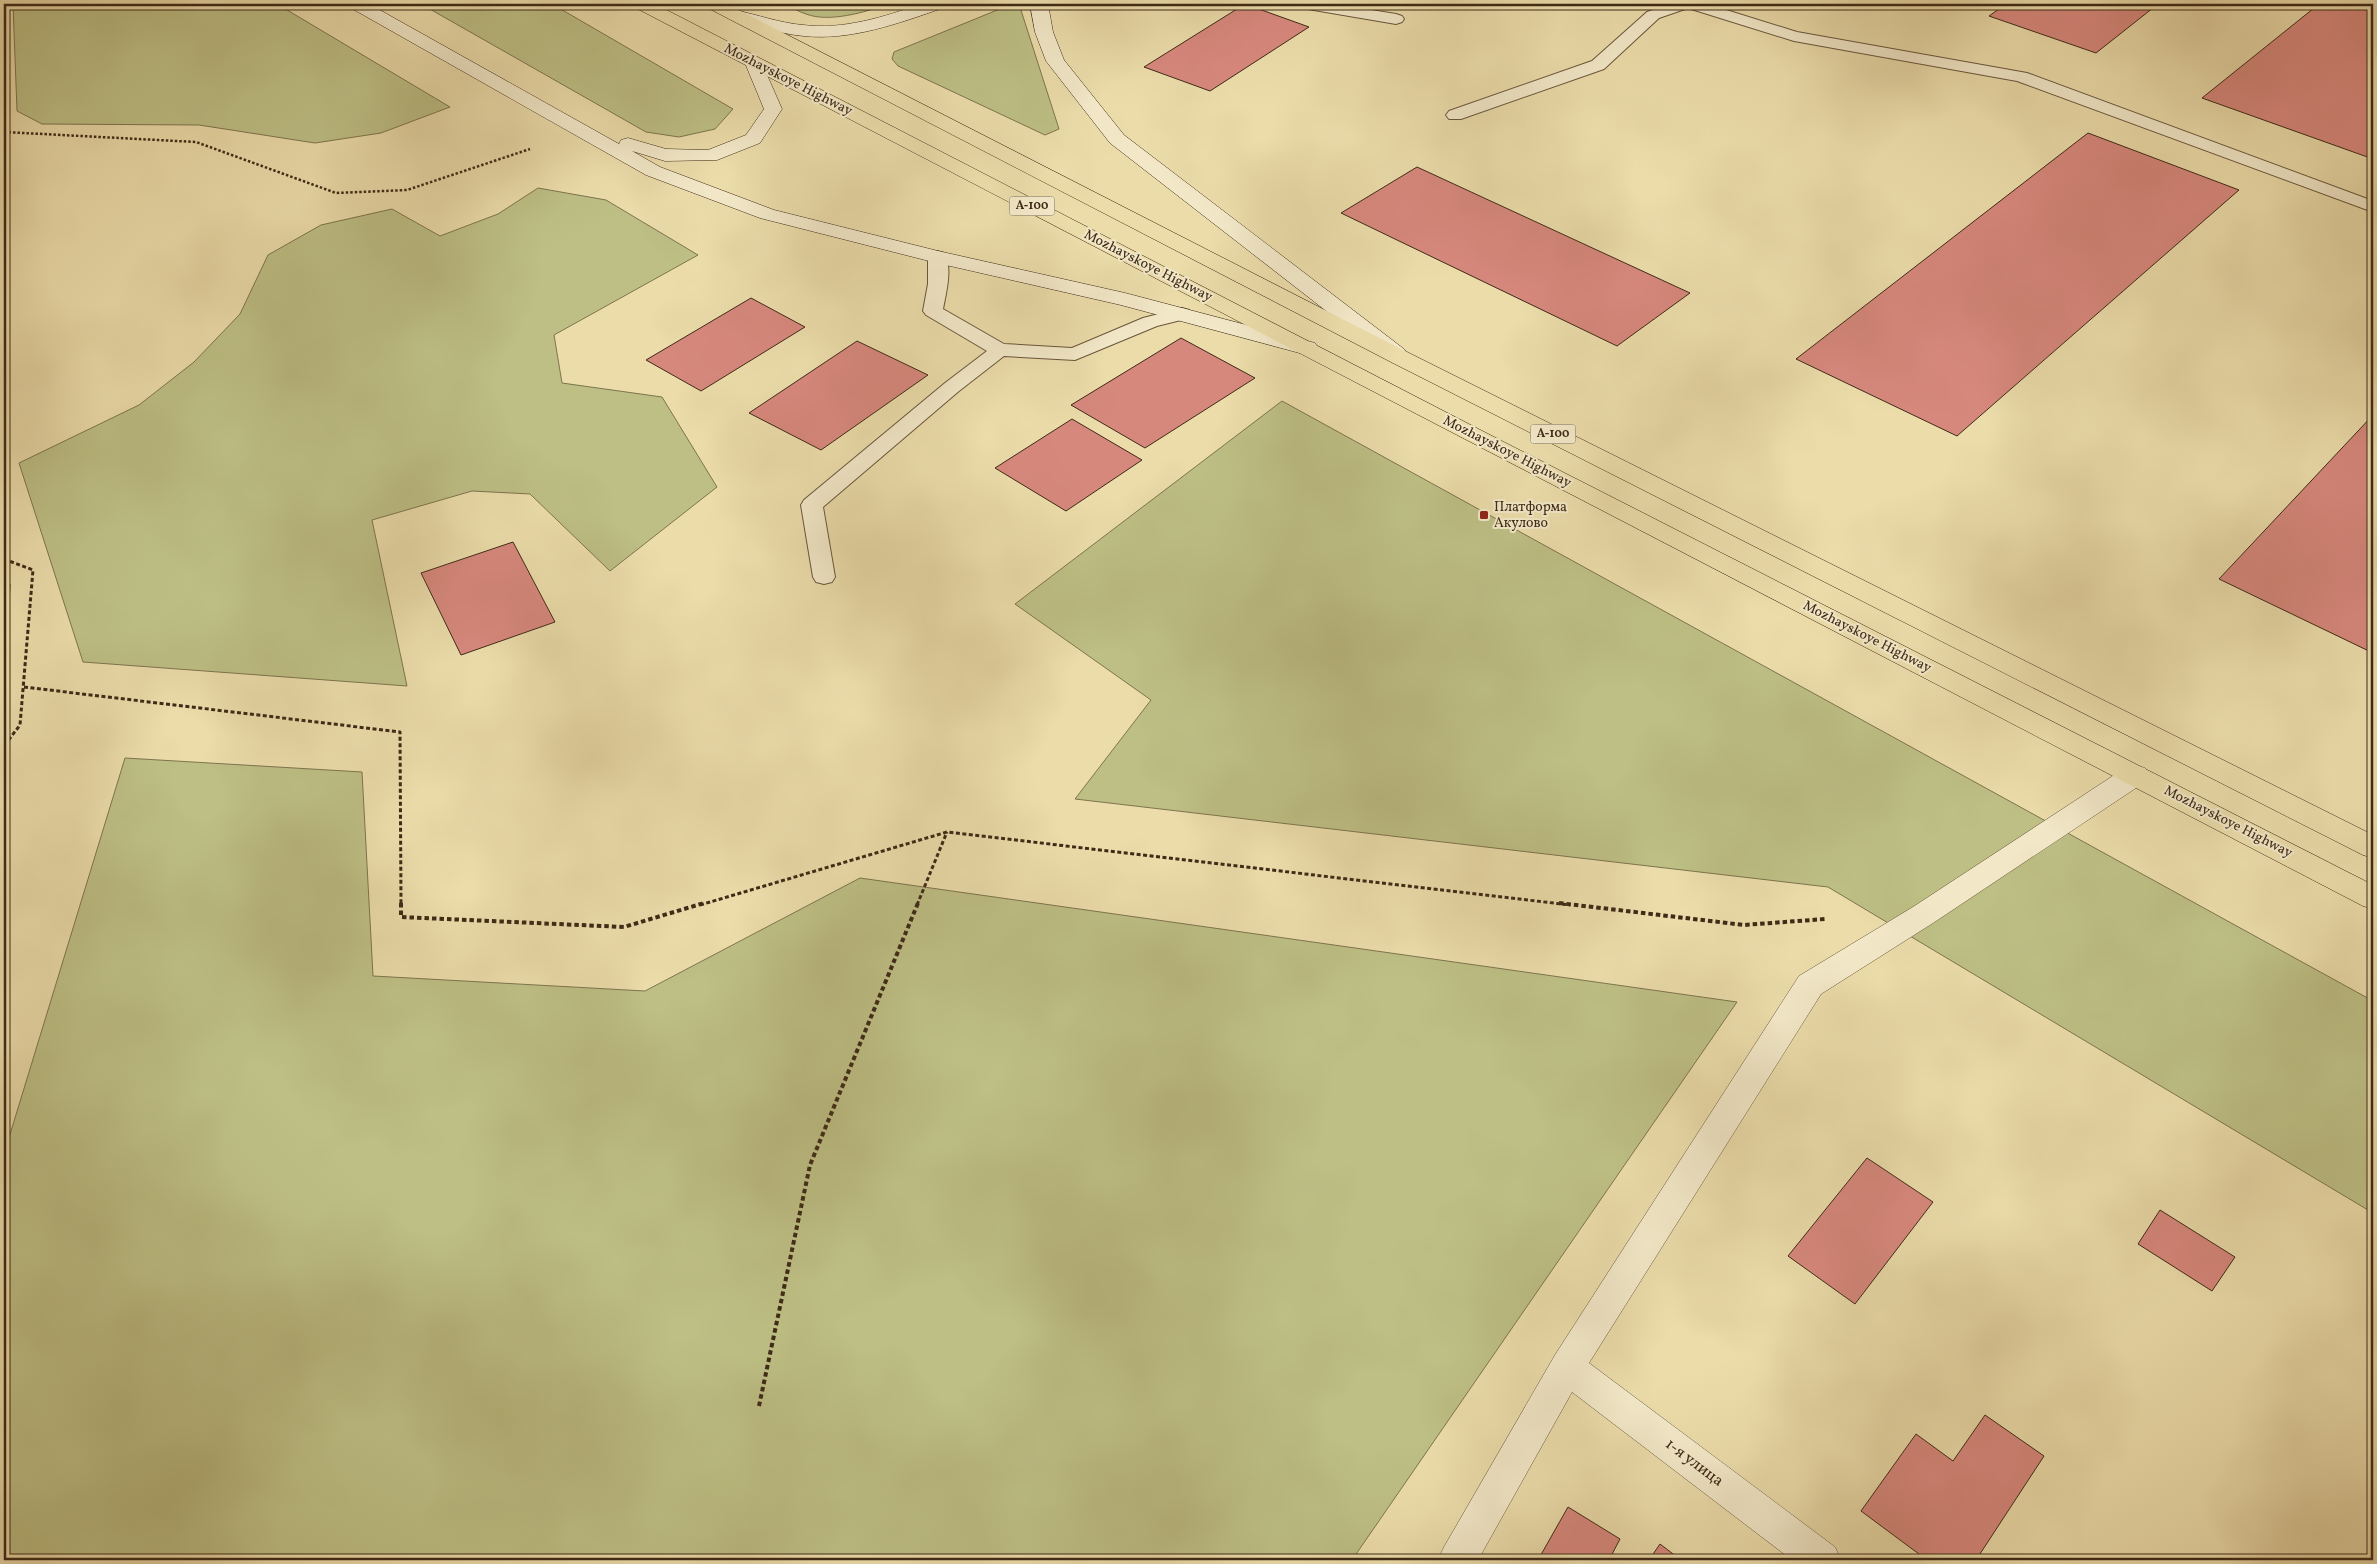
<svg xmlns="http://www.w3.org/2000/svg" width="2377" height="1564" font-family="Vollkorn,serif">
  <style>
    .green { fill: #bdbf85; stroke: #7e744e }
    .building { fill: #d7887d; stroke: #3e2a17 }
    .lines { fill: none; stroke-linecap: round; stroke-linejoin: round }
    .lane-casing { stroke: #69563c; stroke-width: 2 }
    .street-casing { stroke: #69563c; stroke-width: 1 }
    .secondary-casing { stroke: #3e2a17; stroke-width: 1 }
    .primary-casing { stroke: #3e2a17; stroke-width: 1 }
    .path-far2 { stroke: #3e2a17; stroke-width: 2.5; stroke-dasharray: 2.5 2; stroke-linecap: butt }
    .path-far1 { stroke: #3e2a17; stroke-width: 3; stroke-dasharray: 4 2.5; stroke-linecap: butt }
    .path { stroke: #3e2a17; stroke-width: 4; stroke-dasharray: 4.5 3; stroke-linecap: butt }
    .lane { fill: #f2e8c8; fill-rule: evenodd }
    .street { fill: #f2e8c8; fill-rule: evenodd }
    .secondary { fill: #f2e8c8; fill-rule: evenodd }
    .primary { fill: #ebdcaa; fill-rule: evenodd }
    .poi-dot { fill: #8f2418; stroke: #f2e8c8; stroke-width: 2 }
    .labels { text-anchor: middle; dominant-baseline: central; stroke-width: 4; stroke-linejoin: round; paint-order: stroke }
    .shield { fill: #f2e8c8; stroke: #74634c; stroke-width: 1 }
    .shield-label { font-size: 12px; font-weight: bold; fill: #3e2a17 }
    .street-label { font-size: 14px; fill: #3e2a17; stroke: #f2e8c8 }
    .poi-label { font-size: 14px; fill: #3e2a17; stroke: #f2e8c8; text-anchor: start }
    .near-street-label { font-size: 16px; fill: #3e2a17; stroke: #f2e8c8 }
  </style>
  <rect width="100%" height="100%" fill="#ebdcaa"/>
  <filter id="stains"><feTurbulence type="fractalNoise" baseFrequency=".004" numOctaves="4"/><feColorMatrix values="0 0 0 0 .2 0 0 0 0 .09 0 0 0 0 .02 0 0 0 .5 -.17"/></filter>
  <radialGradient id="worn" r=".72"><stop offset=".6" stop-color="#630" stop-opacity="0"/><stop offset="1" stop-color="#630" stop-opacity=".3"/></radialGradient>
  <!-- green -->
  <path class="green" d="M13 4H277L450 107 381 133 315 143 199 125 42 124 17 111Z
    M421 4H552L733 109 715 129 679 137 646 132Z
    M785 4H888C866 12 829 23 806 14 799 12 792 7 785 4Z
    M1012 4H1019L1059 129 1045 135 898 66 892 59 894 52Z
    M538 188 606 200 698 255 554 335 562 383 662 397 717 487 610 571 530 494 472 491 372 520 407 686 83 662 19 463 139 405 194 362 240 314 268 255 321 225 392 209 440 236 498 214Z
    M1282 401 2373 1001V1213L1828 887 1075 799 1151 700 1015 604Z
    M125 758 362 772 373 976 645 991 860 878 1737 1002 1352 1560H4V1154Z"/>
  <!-- building -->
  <path class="building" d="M1245 4 1309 27 1210 91 1144 67Z
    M1538 4H1564L1557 9Z
    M2006 4H2158L2096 53 1989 16Z
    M2319 4H2373V159L2202 98Z
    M2088 133 2239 190 1957 436 1796 359Z
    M1417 167 1690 293 1617 346 1341 213Z
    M751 298 805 327 701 391 646 360Z
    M1181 338 1255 378 1145 448 1071 405Z
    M857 341 928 375 821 450 749 413Z
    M2373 415V653L2219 579Z
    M1072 419 1142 460 1066 511 995 468Z
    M513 542 555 622 461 655 421 573Z
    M4 582 10 584 4 706Z
    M1867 1158 1933 1202 1855 1304 1788 1256Z
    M2160 1210 2235 1257 2212 1291 2138 1244Z
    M1985 1415 2044 1456 1976 1560H1927L1861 1511 1916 1434 1953 1461Z
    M1568 1507 1620 1539 1609 1560H1538Z
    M1660 1544 1681 1560H1649Z"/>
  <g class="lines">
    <!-- lane casing -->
    <g class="lane-casing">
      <path id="lane" d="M1300 4H1334L1396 14 1402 16 1404 19 1402 22 1396 24 1308 9 1302 7Z
        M1670 4H1707L1797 32 2027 73 2373 201V212L2017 81 1794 41 1688 8 1659 18 1604 69 1461 119H1449L1446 115 1449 111 1592 61 1647 12Z
        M937 251 944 253C953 267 946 293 943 309L1004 344 1072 348 1143 318 1182 308 1189 310 1192 314 1189 318 1157 326 1075 360 1004 356 959 391 823 507 835 577 832 582 824 584 816 582 813 577 801 505 804 500 945 383 987 351 926 315 923 311 928 284V257L930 253Z"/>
    </g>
    <!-- street casing -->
    <g class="street-casing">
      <path id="street" d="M2135 765 2145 768 2149 775 2145 782 1933 923 1821 994 1589 1363 1835 1547 1841 1560H1792L1572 1392 1478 1560H1438L1444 1547 1555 1355 1799 976 1913 907 2125 768Z"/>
    </g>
    <!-- secondary casing -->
    <g class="secondary-casing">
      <path id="secondary" d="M348 4H369L619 144 621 140 628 138 666 149 708 150 746 135 764 109 745 63 748 59H760L782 109 760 143 717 160 665 161 632 151 660 167 774 210 938 251 1125 293 1315 343 1318 348 1315 353 1307 355 1121 305 937 263 760 218 646 175 351 8Z
        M921 4H946L943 8C899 23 851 41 804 36 779 34 754 25 729 19L726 15 729 11 735 10C758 15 780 23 803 25 843 30 884 17 921 4Z
        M1030 4H1048L1053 32 1064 60 1124 135 1404 349 1407 354 1404 359 1396 361 1388 359 1110 143 1046 61 1035 32Z"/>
    </g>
    <!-- primary casing -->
    <g class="primary-casing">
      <path id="primary" d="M633 4H655L1494 437 2373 885V909L2363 906 636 8Z
        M705 4H727L1407 352 2373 835V858L2363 855 1391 362 708 8Z"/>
    </g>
    <!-- path-far2 -->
    <path class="path-far2" d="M4 132 196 142 336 193 407 190 530 149"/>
    <!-- path-far1 -->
    <path class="path-far1" d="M4 559 33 570 20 725 4 746
      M24 687 400 732 401 905
      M700 905 947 832 1570 905
      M917 905 947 832"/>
    <!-- path -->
    <path class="path" d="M401 903V917L624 927 704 903
      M1559 903 1744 925 1825 919
      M759 1406 810 1165 918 903"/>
    <!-- lane -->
    <use href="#lane" class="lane"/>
    <!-- street -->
    <use href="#street" class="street"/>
    <!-- secondary -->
    <use href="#secondary" class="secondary"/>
    <!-- primary -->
    <use href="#primary" class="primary"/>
  </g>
  <!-- markers -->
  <rect class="poi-dot" x="1479" y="510" width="10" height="10" rx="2.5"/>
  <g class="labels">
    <!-- shield labels -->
    <g class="shield">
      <rect x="1009.5" y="196.5" width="45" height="19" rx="4"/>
      <rect x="1530.5" y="424.5" width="45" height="19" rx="4"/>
    </g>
    <g class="shield-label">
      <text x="1032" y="206">А-100</text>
      <text x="1553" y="434">А-100</text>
    </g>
    <!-- street labels -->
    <g class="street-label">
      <text transform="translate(788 80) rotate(27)">Mozhayskoye Highway</text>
      <text transform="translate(1148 266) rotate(27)">Mozhayskoye Highway</text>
      <text transform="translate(1507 452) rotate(27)">Mozhayskoye Highway</text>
      <text transform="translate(1867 637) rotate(27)">Mozhayskoye Highway</text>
      <text transform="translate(2228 822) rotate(27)">Mozhayskoye Highway</text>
    </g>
    <!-- poi labels -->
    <g class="poi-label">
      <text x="1494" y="507">Платформа<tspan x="1494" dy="16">Акулово</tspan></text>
    </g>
    <!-- near-street labels -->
    <g class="near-street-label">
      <text transform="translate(1694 1463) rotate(37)">1-я улица</text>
    </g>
  </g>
  <!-- margin -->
  <rect width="2377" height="1564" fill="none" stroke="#ebdcaa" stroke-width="20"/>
  <rect x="5" y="5" width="2367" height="1554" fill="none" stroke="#3e2a17" stroke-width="2.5"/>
  <rect x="10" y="10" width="2357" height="1544" fill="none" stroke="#3e2a17"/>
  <rect width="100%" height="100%" filter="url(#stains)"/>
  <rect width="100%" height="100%" fill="url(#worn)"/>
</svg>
